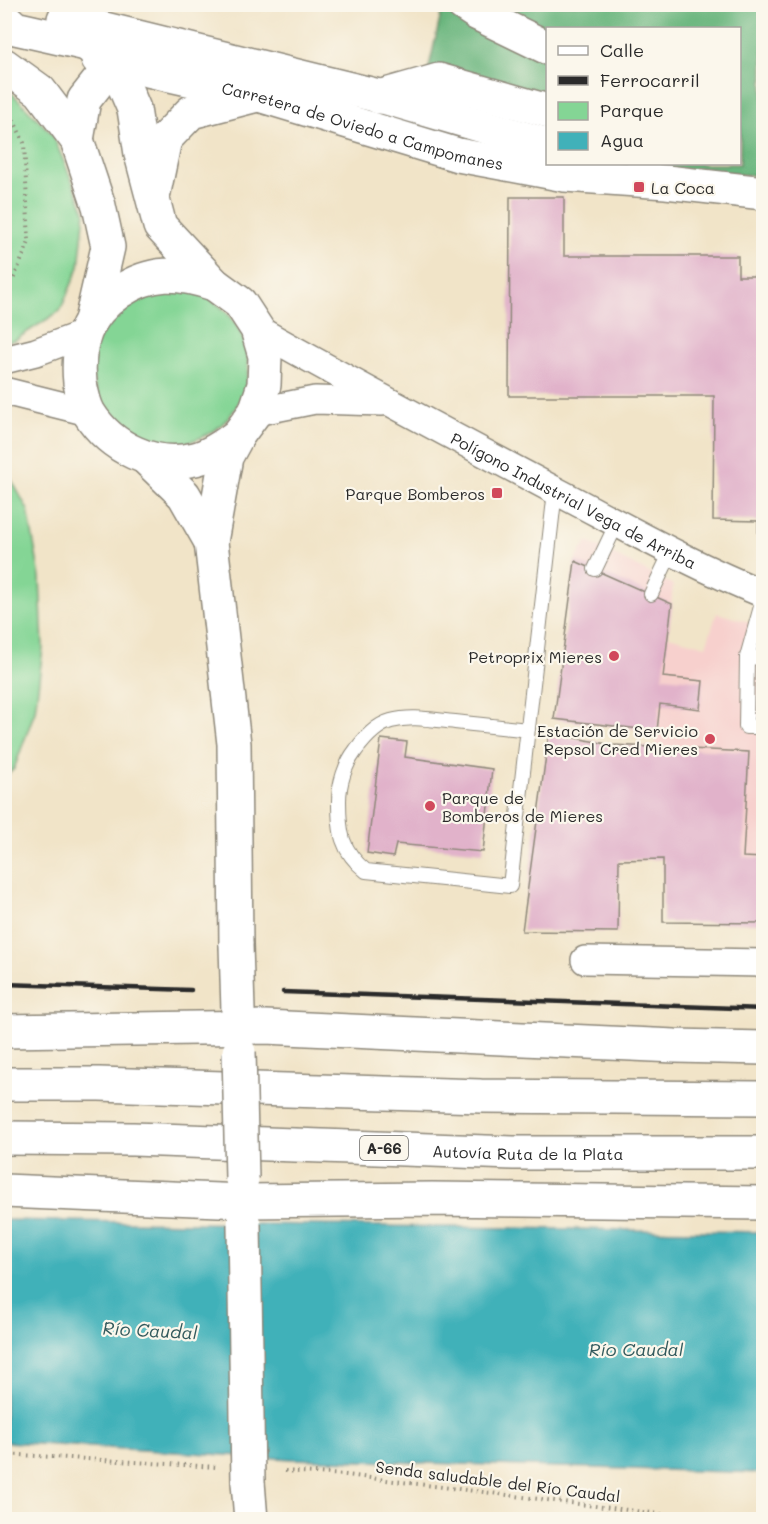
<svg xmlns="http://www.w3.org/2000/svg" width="768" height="1524" font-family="Mali,sans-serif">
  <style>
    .built { fill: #f7d0cd }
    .green { fill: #84d595; stroke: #588060; stroke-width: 1.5 }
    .forest { fill: #6bb67e; stroke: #4b7054; stroke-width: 1.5 }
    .water { fill: #41b1b9; stroke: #366e72; stroke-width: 1.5 }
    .building { fill: #e1b2ca }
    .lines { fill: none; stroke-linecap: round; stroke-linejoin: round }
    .lane-casing { stroke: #8e887a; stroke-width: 16 }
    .street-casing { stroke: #8e887a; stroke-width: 30 }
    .secondary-casing { stroke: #8e887a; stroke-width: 36 }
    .highway-casing { stroke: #8e887a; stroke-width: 36 }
    .path { stroke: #8e887a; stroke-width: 4; stroke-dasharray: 1.5 4.5; stroke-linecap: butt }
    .lane { stroke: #fff; stroke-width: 14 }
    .street { stroke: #fff; stroke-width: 27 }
    .secondary { stroke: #fff; stroke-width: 33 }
    .highway { stroke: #fff; stroke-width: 33 }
    .rail { stroke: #2b2b2b; stroke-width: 4.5 }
    .secondary-bridge-casing { stroke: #8e887a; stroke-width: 36; stroke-linecap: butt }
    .secondary-bridge { stroke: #fff; stroke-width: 33 }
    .poi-dot { fill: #d1495b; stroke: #fbf7ec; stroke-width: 2 }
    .labels { text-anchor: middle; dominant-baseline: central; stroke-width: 4.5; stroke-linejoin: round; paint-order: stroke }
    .shield { fill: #fbf7ec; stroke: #696865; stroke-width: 1.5 }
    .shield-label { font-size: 15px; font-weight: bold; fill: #2b2b2b }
    .street-label { font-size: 16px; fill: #2b2b2b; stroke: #fbf7ec }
    .poi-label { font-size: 16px; fill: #2b2b2b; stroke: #fbf7ec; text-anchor: end }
    .water-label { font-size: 18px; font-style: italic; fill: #335a5d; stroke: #fbf7ec }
  </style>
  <rect width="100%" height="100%" fill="#fbf7ec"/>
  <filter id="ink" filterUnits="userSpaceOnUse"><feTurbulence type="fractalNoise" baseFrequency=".0167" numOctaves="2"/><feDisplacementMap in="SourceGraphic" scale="12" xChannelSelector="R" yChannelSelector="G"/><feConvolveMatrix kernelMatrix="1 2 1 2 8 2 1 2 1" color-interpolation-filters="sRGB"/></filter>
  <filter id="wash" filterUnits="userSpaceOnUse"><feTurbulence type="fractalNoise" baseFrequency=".008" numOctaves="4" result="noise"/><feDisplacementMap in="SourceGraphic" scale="24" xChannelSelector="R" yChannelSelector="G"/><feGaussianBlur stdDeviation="1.35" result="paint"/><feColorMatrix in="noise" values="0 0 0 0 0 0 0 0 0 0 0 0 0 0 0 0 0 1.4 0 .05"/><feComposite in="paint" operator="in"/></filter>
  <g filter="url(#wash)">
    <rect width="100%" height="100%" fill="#f1e4c8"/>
    <!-- built -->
    <path class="built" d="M587 541 673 585 668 636 706 646 717 613 763 626V857H743L748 752 655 747 656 731 554 719 575 561Z"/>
    <!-- green -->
    <path class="green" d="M4 85 52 134 85 211 79 267 60 311 15 340 5 342Z
      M92 366a78 78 0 1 1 156 0a78 78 0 1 1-156 0Z
      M4 466 28 510 40 577 43 648 35 711 14 769 5 777Z"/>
    <!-- forest -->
    <path class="forest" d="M443 5H763V176L675 171 638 164H740V28H548L547 144 418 116Z"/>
    <!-- water -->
    <path class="water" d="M4 1220 763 1232V1473L293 1459 5 1442Z"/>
    <g id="blocks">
      <!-- building -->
      <path class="building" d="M510 197H564V256H738V276H764V533H758V521L713 520 714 396H509Z
        M575 561 672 604 663 677 703 681 700 709 660 704 657 731 554 719Z
        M549 733 612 745 749 752 743 857 764 858V923L663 922V859L619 860 618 932 522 931Z
        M381 739 407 742 405 757 492 769 483 852 396 844 393 857 367 853Z"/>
    </g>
  </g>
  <g filter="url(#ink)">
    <use href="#blocks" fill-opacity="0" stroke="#8e887a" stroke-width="1.5"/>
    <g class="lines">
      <!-- lane casing -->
      <g class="lane-casing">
        <path id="lane" d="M595 569 617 523
          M651 594 671 552
          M764 596 747 657 746 727H764
          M747 657 764 658
          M528 730C504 727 479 725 455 722 433 720 412 715 391 721 376 725 365 738 356 750 345 764 339 784 339 801 339 832 341 851 366 871L510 886 555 491"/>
      </g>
      <!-- street casing -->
      <g class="street-casing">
        <g id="street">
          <path id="s1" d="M257 329C356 385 456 438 556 491 625 527 692 565 764 594"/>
          <path d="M4 360 36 352 84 334"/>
          <path d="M4 391 88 412"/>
          <path d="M255 412 315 400 382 402"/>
          <path d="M585 960 764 963"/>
        </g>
      </g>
      <!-- secondary casing -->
      <g class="secondary-casing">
        <g id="secondary">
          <path d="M463 4 478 14 548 48"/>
          <path d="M4 18 15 28 86 44 114 62 134 109 141 154 160 226 214 284 240 303 257 329 265 356 264 385 255 412 238 435 226 457 211 542 234 744 236 945"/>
          <path d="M64 19 383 97 548 145"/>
          <path id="s2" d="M98 59 259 95 458 155 565 175 666 182 764 193"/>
          <path d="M4 65 40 91 77 140 99 206 108 247 91 321"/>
          <path d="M379 97 439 80 548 111"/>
          <path d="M77 140 84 100 114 62 132 60"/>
          <path d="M154 192 165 139 191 112 253 96"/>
          <path d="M214 284C178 272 152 270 119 292 86 315 76 344 80 383 82 393 84 404 89 413 111 448 154 469 195 459 211 455 225 445 238 435"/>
          <path d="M146 458 184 495 211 542"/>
          <path d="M248 1482 251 1520"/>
        </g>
      </g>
      <!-- highway casing -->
      <g class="highway-casing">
        <g id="highway">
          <path d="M4 1031 265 1027 675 1046 764 1048"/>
          <path d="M4 1084H99L481 1096 764 1098"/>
          <path id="s3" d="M4 1138 133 1139 513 1153H764"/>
          <path d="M4 1191 243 1201 432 1199 764 1203"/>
        </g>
      </g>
      <!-- path -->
      <path class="path" d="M4 284 13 280 29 242 24 143 7 105
        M4 1454 217 1467
        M285 1471 346 1475 708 1520"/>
      <!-- lane -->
      <use href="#lane" class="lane"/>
      <!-- street -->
      <use href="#street" class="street"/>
      <!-- secondary -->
      <use href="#secondary" class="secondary"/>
      <!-- highway -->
      <use href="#highway" class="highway"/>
      <!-- rail -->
      <path class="rail" d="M4 984 191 990
        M283 992 764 1009"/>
      <!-- secondary-bridge casing -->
      <g class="secondary-bridge-casing">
        <path id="secondary-bridge" d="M236 945 238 1011
          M239 1052 242 1179
          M244 1224 248 1482"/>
      </g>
      <!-- secondary-bridge -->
      <use href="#secondary-bridge" class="secondary-bridge"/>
    </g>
  </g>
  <!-- markers -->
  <g class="poi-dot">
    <rect x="633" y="181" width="12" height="12" rx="3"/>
    <rect x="491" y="487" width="12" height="12" rx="3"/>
    <circle cx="614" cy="656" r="6"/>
    <circle cx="710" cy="739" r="6"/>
    <circle cx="430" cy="806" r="6"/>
  </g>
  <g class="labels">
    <!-- shield labels -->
    <rect class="shield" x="360" y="1136" width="48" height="24" rx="4.5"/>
    <g class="shield-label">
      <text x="384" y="1148">A-66</text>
    </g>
    <!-- street labels -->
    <g class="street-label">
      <text stroke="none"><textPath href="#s2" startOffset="273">Carretera de Oviedo a Campomanes</textPath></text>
      <text stroke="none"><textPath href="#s1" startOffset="360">Polígono Industrial Vega de Arriba</textPath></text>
      <text stroke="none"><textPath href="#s3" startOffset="524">Autovía Ruta de la Plata</textPath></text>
      <text transform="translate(498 1481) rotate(7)">Senda saludable del Río Caudal</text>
    </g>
    <!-- poi labels -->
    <g class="poi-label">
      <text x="651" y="187" text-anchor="start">La Coca</text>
      <text x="485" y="493">Parque Bomberos</text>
      <text x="602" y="656">Petroprix Mieres</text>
      <text x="698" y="730">Estación de Servicio<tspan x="698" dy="18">Repsol Cred Mieres</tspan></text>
      <text x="442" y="797" text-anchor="start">Parque de<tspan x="442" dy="18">Bomberos de Mieres</tspan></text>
    </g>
    <!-- water labels -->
    <g class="water-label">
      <text transform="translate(150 1330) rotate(3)">Río Caudal</text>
      <text x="636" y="1349">Río Caudal</text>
    </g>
  </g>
  <!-- margin -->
  <rect width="768" height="1524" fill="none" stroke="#fbf7ec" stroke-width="24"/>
  <!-- legend -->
  <rect x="546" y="27" width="195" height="138" fill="#fbf7ec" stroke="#a8a59f" stroke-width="1.5"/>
  <rect x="558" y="46" width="30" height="9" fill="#ffffff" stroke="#a8a59f" stroke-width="1.5"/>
  <text x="600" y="57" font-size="18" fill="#2b2b2b">Calle</text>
  <rect x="558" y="76" width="30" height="9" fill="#2b2b2b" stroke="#a8a59f" stroke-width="1.5"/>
  <text x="600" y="87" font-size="18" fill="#2b2b2b">Ferrocarril</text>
  <rect x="558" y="102" width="30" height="18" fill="#84d595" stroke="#a8a59f" stroke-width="1.5"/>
  <text x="600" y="117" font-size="18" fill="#2b2b2b">Parque</text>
  <rect x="558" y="132" width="30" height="18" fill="#41b1b9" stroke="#a8a59f" stroke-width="1.5"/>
  <text x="600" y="147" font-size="18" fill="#2b2b2b">Agua</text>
</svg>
